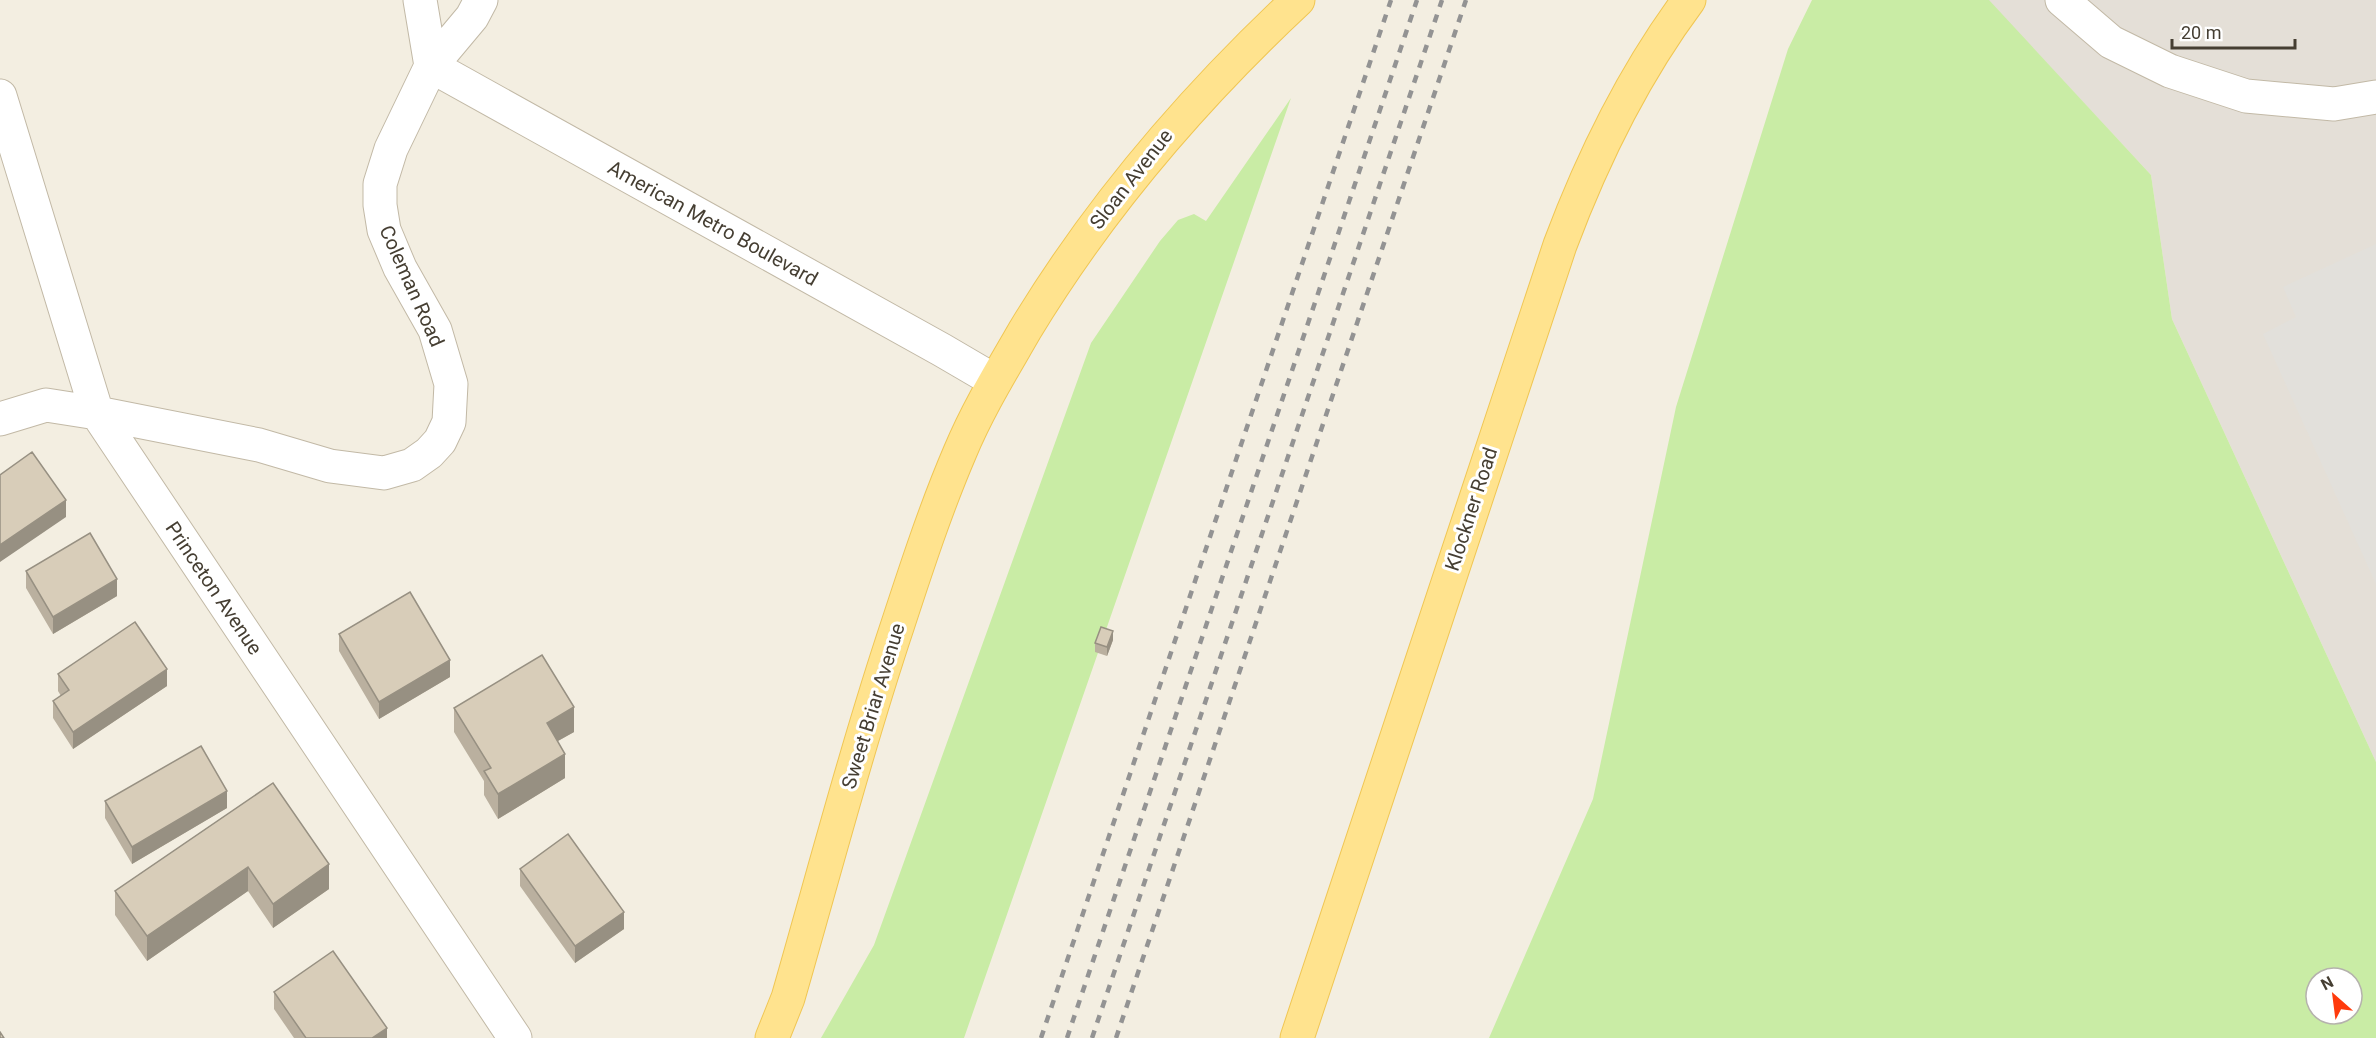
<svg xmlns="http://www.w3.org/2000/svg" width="2376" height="1038" font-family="Roboto,sans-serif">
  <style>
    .industrial { fill: #e4dfd7 }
    .green { fill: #c9eca5; fill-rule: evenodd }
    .parking { fill: #e2e0db }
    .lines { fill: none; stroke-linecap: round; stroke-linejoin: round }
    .minor-casing { stroke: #c2b9a6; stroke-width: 35 }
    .major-casing { stroke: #f0c653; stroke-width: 35 }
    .minor { stroke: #fff; stroke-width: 33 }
    .major { stroke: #ffe38e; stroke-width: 33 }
    .rail { stroke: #939393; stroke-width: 4.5; stroke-dasharray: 8 8; stroke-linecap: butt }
    .wall { fill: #bab09f }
    .shaded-wall { fill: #979082 }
    .building { fill: #d8cdb9; stroke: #979082; stroke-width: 1.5 }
    .labels { text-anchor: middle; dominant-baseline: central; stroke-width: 6; stroke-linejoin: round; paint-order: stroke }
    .street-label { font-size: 20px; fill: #453e32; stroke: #fff }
  </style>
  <rect width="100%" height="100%" fill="#f3eee1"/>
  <!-- industrial -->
  <path class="industrial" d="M1988 0H2376V762L2172 319 2151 175Z"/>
  <!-- green -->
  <path class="green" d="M1812 0H1989L2151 175 2172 319 2376 762V1038H1489L1593 799 1676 407 1788 49ZM2316 978H2352V1014H2316Z
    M1291 98 964 1038H821L874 945 1091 343 1160 241 1178 220 1194 214 1206 221Z"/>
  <!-- parking -->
  <path class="parking" d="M2376 244V584L2263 334 2296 317 2283 287Z"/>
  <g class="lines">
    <!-- minor casing -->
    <g class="minor-casing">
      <path id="minor" d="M420 0 431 66
        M2062 0 2111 42 2170 71 2246 96 2334 104 2376 97
        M431 66 942 350 995 381
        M0 96 97 413 515 1038
        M0 419 46 405 97 413 259 445 330 466 384 473 412 465 429 453 440 441 449 422 451 384 435 330 400 268 384 230 380 205V184L391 149 431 66 472 17 481 0"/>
    </g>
    <!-- major casing -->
    <g class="major-casing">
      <path id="major" d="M772 1038 788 998C824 873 857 747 898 624 917 566 936 508 960 452 978 409 1002 370 1025 330 1100 206 1192 99 1298 0
        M1297 1038 1560 245C1593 157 1633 75 1689 0"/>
    </g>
    <!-- minor -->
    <use href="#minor" class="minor"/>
    <!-- major -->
    <use href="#major" class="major"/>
    <!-- rail -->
    <path class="rail" d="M1041 1038 1391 0
      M1067 1038 1417 0
      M1092 1038 1442 0
      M1116 1038 1466 0"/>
  </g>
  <!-- wall -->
  <path class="wall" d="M26 571 117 596 53 634 26 588Z
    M339 634 450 677 379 719 339 651Z
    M1113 640 1107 656 1095 652V643Z
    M58 674 167 686 73 749 53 718V701L61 696 58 691Z
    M454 708 574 732 558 741 565 778 498 819 484 795V781L454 732Z
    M273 783 329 889 273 928 248 891 147 961 115 915V891Z
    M105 801 227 808 132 864 105 818Z
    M520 869 624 929 575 963 520 886Z
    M274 992 387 1038H294L274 1009Z"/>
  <!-- shaded-wall -->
  <path class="shaded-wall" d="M66 500V517L0 562V545Z
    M117 579V596L53 634V617Z
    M1113 631V640L1107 656V647Z
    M450 660V677L379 719V702Z
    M167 669V686L73 749V732Z
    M574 707V732L547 747V723Z
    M565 754V778L498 819V794Z
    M227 791V808L132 864V847Z
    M329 864V889L273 928V904Z
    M248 867V891L147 961V936Z
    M624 912V929L575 963V946Z
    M387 1028V1038H372Z"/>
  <!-- building -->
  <path class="building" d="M32 452 66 500 0 545V475Z
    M90 533 117 579 53 617 26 571Z
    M410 592 450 660 379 702 339 634Z
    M135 622 167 669 73 732 53 701 69 690 58 674Z
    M1101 627 1113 631 1107 647 1095 643Z
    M542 655 574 707 547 723 565 754 498 794 484 771 491 768 454 708Z
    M201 746 227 791 132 847 105 801Z
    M273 783 329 864 273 904 248 867 147 936 115 891Z
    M568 834 624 912 575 946 520 869Z
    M333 951 387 1028 372 1038H306L274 992Z
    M0 1032 4 1038H0Z"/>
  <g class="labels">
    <!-- street labels -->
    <g class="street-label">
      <text transform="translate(1131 179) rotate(-52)">Sloan Avenue</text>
      <text transform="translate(713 223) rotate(29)">American Metro Boulevard</text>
      <text transform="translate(412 286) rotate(66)">Coleman Road</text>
      <text transform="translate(1471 509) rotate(-72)">Klockner Road</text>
      <text transform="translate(214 588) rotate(56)">Princeton Avenue</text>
      <text transform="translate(873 706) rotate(-73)">Sweet Briar Avenue</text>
    </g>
  </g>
  <!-- north arrow -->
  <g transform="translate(2334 996) rotate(332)"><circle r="28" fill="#ffffff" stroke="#b5b2ad" stroke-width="1.5"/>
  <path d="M0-4.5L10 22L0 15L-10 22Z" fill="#ff3a0c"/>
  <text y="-9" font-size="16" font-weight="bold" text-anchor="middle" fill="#453e32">N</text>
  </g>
  <!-- scale -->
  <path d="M2172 39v9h123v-9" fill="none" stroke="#453e32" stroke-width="3"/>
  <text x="2181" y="39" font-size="18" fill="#453e32" stroke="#ffffff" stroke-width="4.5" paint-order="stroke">20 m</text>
</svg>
